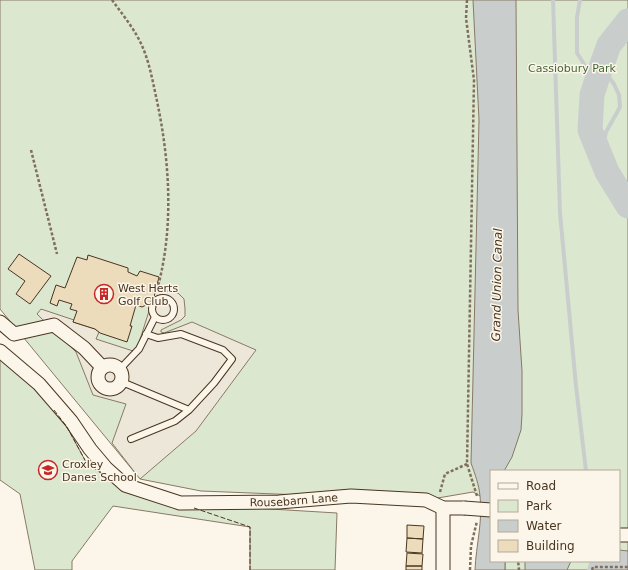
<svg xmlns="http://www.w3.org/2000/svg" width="628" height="570" font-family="'DejaVu Sans',sans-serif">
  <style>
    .green { fill: #dce7d0; stroke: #887966 }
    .parking { fill: #ede7d9; stroke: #887966 }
    .water { fill: #c9cecd; stroke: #887966 }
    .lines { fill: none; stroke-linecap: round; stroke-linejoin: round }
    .stream { stroke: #c9cecd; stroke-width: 4 }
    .river { stroke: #c9cecd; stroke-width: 25 }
    .building { fill: #ecdcbc; stroke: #4a3520 }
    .service-casing { stroke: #4a3520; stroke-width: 8 }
    .minor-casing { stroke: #4a3520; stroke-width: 15 }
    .path { stroke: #7f6f5c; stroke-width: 2.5; stroke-dasharray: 3 2; stroke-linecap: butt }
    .service { stroke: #fbf6e9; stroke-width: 6 }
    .minor { stroke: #fbf6e9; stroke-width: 13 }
    .minor-bridge-casing { stroke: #4a3520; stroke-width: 15; stroke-linecap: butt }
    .minor-bridge { stroke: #fbf6e9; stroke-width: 13 }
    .fence { stroke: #4a3520; stroke-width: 1; stroke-dasharray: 5 2; stroke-linecap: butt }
    .labels { text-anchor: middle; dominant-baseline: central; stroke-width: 3; stroke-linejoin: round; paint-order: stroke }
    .park-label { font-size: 11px; fill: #436837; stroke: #fbf6e9 }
    .poi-label { font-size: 11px; fill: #4a3520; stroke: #fbf6e9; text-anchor: start }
    .street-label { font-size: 11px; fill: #4a3520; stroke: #fbf6e9 }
    .water-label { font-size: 12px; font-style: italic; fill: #4a3520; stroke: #fbf6e9 }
  </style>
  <rect width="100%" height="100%" fill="#fbf6e9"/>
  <!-- green -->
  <path class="green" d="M0 0H628V570H505V561H619V471H491V502L473 492 426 500 201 491 140 479 0 309Z
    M0 355 41 395 67 427 86 462 107 478 137 489 221 506 337 513 335 570H250V527L113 506 72 561V570H35L20 494 0 480Z"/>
  <!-- parking -->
  <path class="parking" d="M156 289 178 293 184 299 185 309V316L181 320 161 330V332L164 333 192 322 256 350 196 431 140 479 112 443 126 404 93 395 76 352 37 314 41 309 74 320 73 322 95 329 99 332 96 339 133 351 137 349Z"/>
  <!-- water -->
  <path class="water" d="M473 0H516L518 310 522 371V414L521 430 512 457 504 471H491V561H505V570H475C476 545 483 521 480 496 479 485 475 474 471 463L479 120Z
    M619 550 628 551V570H589L592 561H619Z
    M525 561H571L567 570H525Z"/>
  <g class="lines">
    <!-- stream -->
    <path class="stream" d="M553 0 560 213 576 386 586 471
      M580 0 577 17V53L596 83
      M600 156 606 132 620 107 619 95 614 84 601 67
      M589 570 592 561"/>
    <!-- river -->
    <path class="river" d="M628 21 609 45 601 67 592 95 590 130 607 172 628 206"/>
  </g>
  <!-- building -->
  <path class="building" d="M19 254 51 276 30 304 16 294 25 281 8 269Z
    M88 255 128 268V272L137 276 140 271 159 277 152 305 148 304 142 307 136 305 130 326H132L127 342 100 333 95 329 73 322 77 311 70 309 72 304 59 300 57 306 50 303 56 285 65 288 77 257 87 260Z
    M407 525 424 526 423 539 407 538Z
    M407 538 423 539 422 553 406 552Z
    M407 553 423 554 422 566H406Z
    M406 566H422V570H406Z"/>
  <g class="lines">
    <!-- service casing -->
    <g class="service-casing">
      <path id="service" d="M152 309a11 11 0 1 1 22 0a11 11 0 1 1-22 0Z
        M120 369 139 349 155 317
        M122 382 189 410 214 383 232 359 223 350 181 334 158 338 146 334
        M131 439 175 421 189 410"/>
    </g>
    <!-- minor casing -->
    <g class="minor-casing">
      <g id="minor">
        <path d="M0 322 14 334 54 325 84 348 102 367"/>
        <path id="s1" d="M0 351 39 384 71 421 90 449 106 468 125 485 180 503 279 502 351 496 426 500 443 508H464"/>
        <circle cx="110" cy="377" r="12"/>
        <path d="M443 508V570"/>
        <path d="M619 535H628"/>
      </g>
    </g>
    <!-- path -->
    <path class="path" d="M112 0C123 15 136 31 143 48 150 65 153 83 157 101 170 163 174 229 157 290
      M467 0 466 18 474 80 467 464 477 496
      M31 150 57 254
      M440 492 445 474 467 464
      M470 570 471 546 477 521
      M518 570 519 569 518 561
      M592 570 593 567H628"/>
    <!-- service -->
    <use href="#service" class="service"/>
    <!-- minor -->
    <use href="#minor" class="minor"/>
    <!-- minor-bridge casing -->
    <g class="minor-bridge-casing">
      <path id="minor-bridge" d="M464 508 491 510"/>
    </g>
    <!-- minor-bridge -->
    <use href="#minor-bridge" class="minor-bridge"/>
    <!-- fence -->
    <path class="fence" d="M54 410 67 427 86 462 111 480
      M194 508 250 527V570"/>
  </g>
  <!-- icons -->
  <defs>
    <g id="building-ring" transform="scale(1)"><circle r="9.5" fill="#fbf6e9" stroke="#c62828" stroke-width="1.5"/><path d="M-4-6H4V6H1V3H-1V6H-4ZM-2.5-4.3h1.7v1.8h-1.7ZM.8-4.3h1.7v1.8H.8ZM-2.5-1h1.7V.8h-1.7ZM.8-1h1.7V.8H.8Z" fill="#c62828"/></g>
    <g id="school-ring" transform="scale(1)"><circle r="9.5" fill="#fbf6e9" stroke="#c62828" stroke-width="1.5"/><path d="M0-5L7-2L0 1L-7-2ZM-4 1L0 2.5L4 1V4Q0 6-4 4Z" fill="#c62828"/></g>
  </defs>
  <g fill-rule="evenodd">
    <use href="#building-ring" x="104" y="294"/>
    <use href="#school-ring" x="48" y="470"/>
  </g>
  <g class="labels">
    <!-- park labels -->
    <g class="park-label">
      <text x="572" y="68">Cassiobury Park</text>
    </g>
    <!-- poi labels -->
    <g class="poi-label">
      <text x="118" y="288">West Herts<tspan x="118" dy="13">Golf Club</tspan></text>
      <text x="62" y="464">Croxley<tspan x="62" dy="13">Danes School</tspan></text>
    </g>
    <!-- street labels -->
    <g class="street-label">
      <text stroke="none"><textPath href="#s1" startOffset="356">Rousebarn Lane</textPath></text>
    </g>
    <!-- water labels -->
    <g class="water-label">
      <text transform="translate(497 285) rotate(-89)">Grand Union Canal</text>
    </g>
  </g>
  <!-- legend -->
  <rect x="490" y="470" width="130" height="92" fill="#fbf6e9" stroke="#b4a999"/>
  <rect x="498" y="483" width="20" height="6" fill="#fbf6e9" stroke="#b4a999"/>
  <text x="526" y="490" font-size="12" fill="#4a3520">Road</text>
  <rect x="498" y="500" width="20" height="12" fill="#dce7d0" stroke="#b4a999"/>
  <text x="526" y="510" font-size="12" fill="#4a3520">Park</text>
  <rect x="498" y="520" width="20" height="12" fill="#c9cecd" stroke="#b4a999"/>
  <text x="526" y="530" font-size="12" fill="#4a3520">Water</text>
  <rect x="498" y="540" width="20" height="12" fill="#ecdcbc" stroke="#b4a999"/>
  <text x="526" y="550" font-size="12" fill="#4a3520">Building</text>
</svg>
